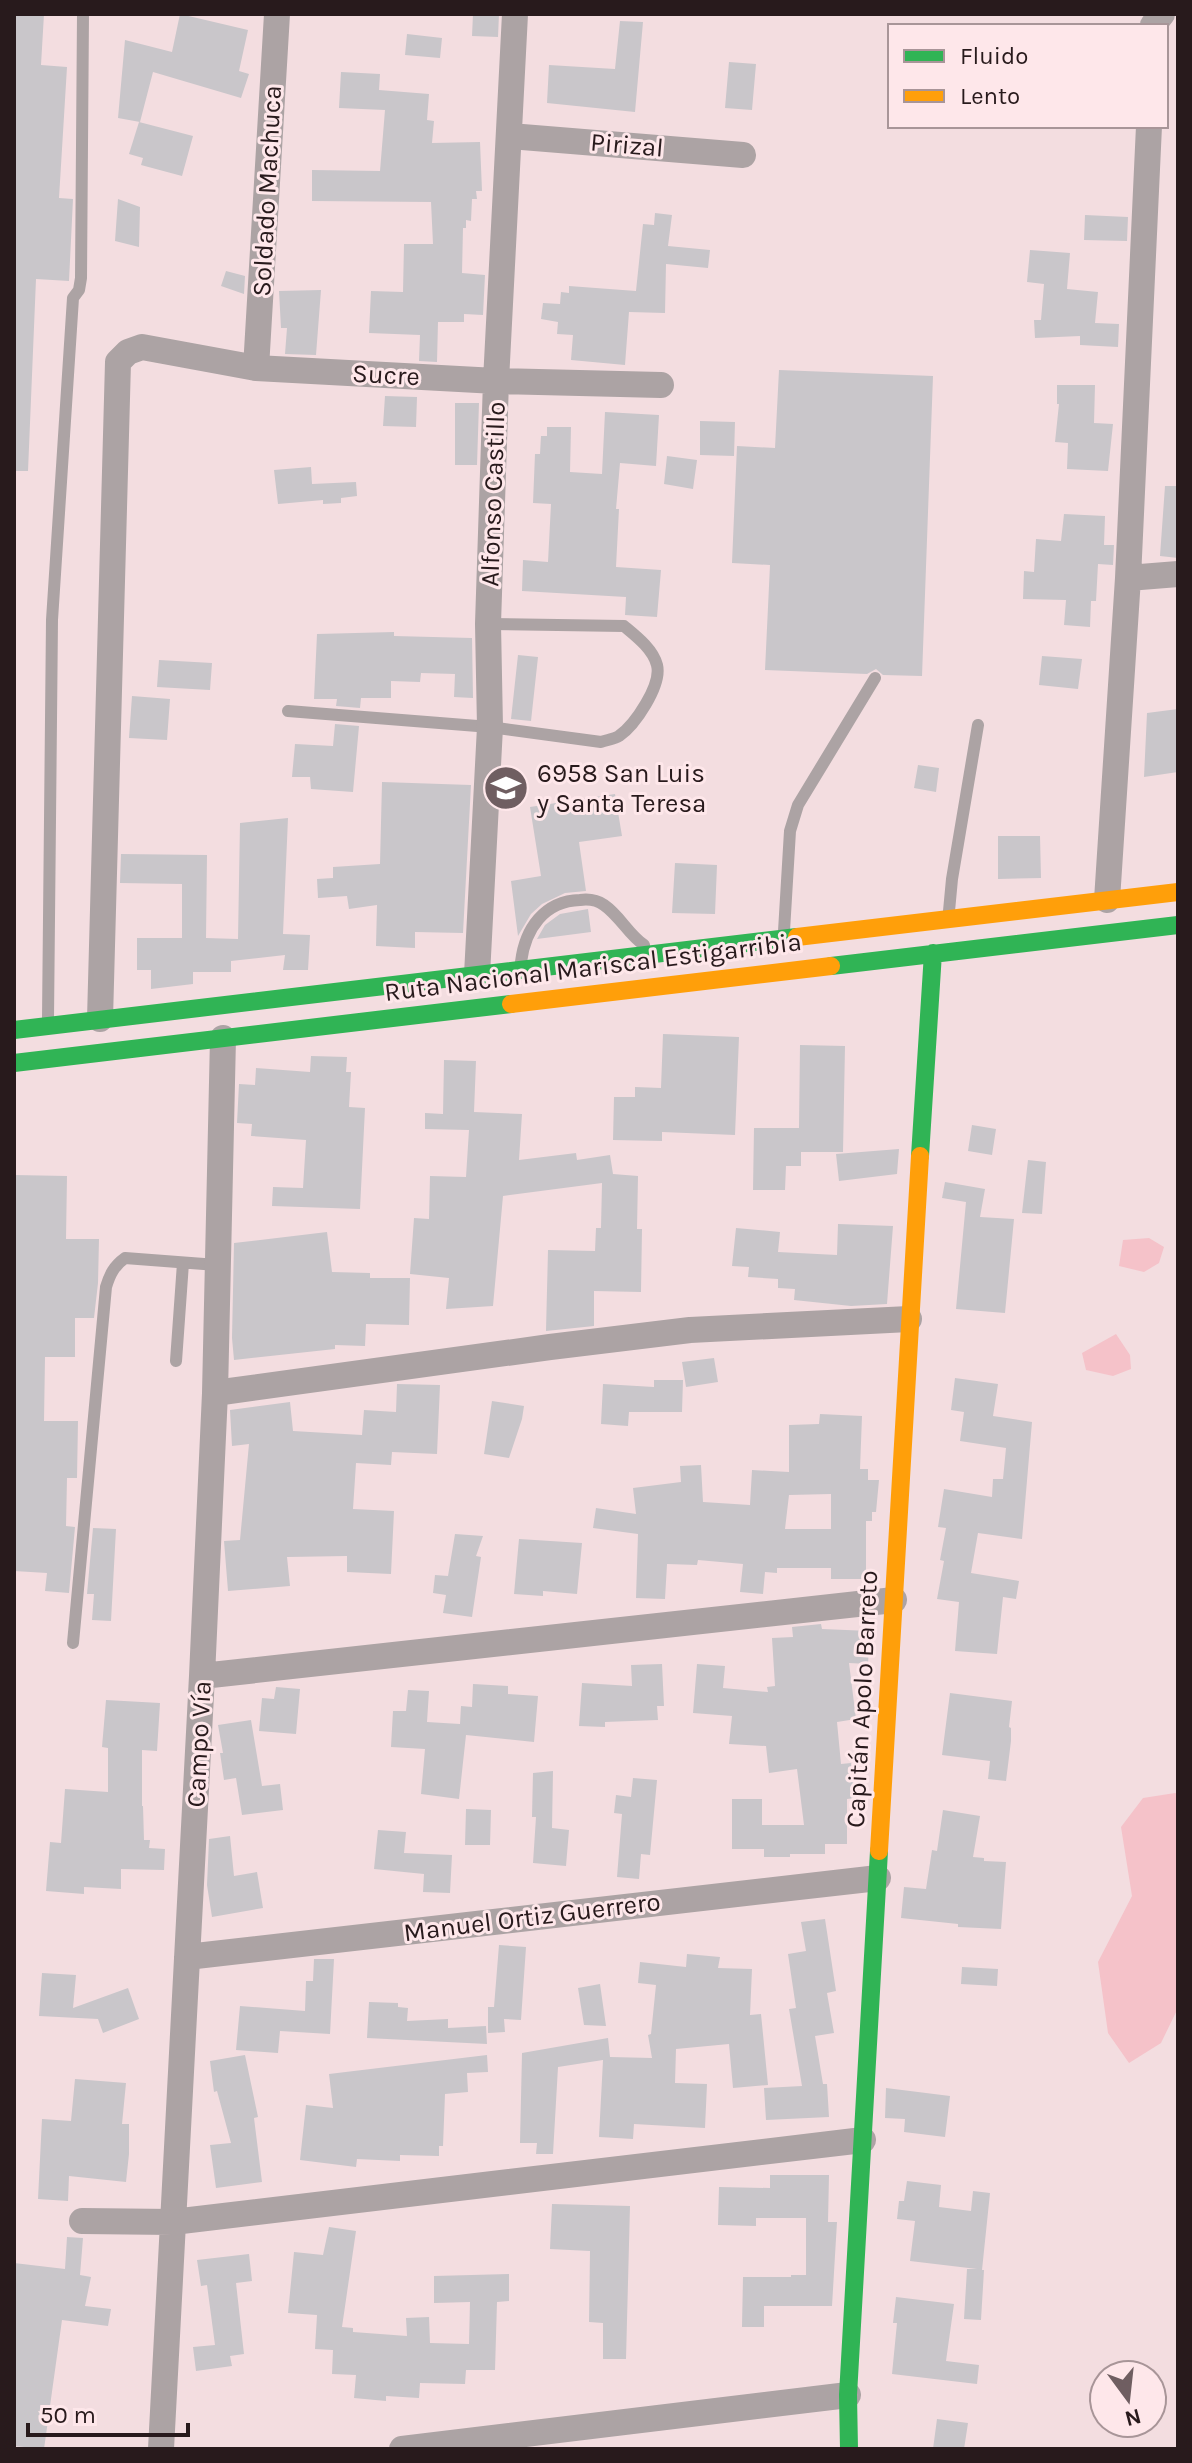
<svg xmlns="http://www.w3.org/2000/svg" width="1192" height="2463" font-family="Karla,sans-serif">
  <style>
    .green { fill: #f5c2c9 }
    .building { fill: #c9c6ca; fill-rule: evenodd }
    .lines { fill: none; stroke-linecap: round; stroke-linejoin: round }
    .lane { stroke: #aca3a4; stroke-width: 12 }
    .street { stroke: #aca3a4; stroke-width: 26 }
    .fast { stroke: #30b455; stroke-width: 18 }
    .slow { stroke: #ff9f0a; stroke-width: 18 }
    .labels { text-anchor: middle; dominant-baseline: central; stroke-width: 6; stroke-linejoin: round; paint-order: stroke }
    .street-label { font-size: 26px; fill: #281a1c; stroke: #fee7ea }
    .poi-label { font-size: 26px; fill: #281a1c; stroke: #fee7ea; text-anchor: start }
  </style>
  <rect width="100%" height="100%" fill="#f3dde0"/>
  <!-- green -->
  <path class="green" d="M1149 1238 1164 1247 1159 1263 1144 1272 1119 1266 1123 1240Z
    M1116 1334 1130 1355 1131 1369 1113 1376 1086 1370 1082 1353Z
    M1175 1793 1178 1794V2008L1161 2043 1129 2063 1108 2033 1098 1962 1132 1896 1121 1827 1143 1798Z"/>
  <!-- building -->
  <path class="building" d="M14 14H44L41 65 67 67 59 198 73 199 69 281 36 279 28 471H14Z
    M180 14 248 30 239 71 249 74 241 98 153 72 140 122 118 118 125 40 172 52Z
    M473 14H499L498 37 472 36Z
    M620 21 643 22 635 112 547 103 549 65 615 69Z
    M407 34 442 38 440 58 405 55Z
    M729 62 756 64 752 110 725 108Z
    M341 72 380 74 379 90 429 94 427 120 434 121 432 143 480 142 482 191H476L477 199H472L471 221 466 220V228H463L462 273 485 275 483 315 464 314V322H438L437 362 419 361 420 335 369 333 371 291 403 292 404 244H433L431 202 312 201V170L380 171 385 110 339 108Z
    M139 122 193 136 182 176 141 165 143 158 129 154Z
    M118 199 140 207 139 247 115 241Z
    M655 213 672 215 668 246 710 250 708 268 666 264 665 313 629 312 625 365 571 360 573 335 557 334 558 322 541 319 543 303 560 304 561 292 569 293V286L636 291 643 224 654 225Z
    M1085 215 1128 217 1127 241 1084 240Z
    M1030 250 1070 253 1067 289 1098 292 1095 323 1119 324 1118 347 1080 345V336L1035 338 1034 320H1041L1044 284 1027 282Z
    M226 271 245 276 244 294 221 286Z
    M321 290 316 355 285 354 287 328H281L279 291Z
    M779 370 933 376 922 676 883 675 876 669 867 674 765 670 770 565 732 563 737 446 775 448Z
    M1057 385H1095L1094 423 1113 424 1108 471 1067 469 1068 443 1055 442 1059 404H1057Z
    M385 396 417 397 416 427 383 426Z
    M455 403H479L477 465H455Z
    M605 412 659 415 656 466 620 463 616 509H619L616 567 661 570 657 617 625 615 626 597 522 591 523 560 548 562 551 504 533 503 535 454H540L541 436H547V427H571L570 472 602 474Z
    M700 421 735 422 734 456 700 455Z
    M667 456 697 460 693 489 664 484Z
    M311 467 312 484 356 482 357 496 341 498V503L323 504V500L278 504 274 470Z
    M1165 486H1178V558L1160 556Z
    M1064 514 1105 516 1104 545H1114L1113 565 1098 564 1096 601H1091L1090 627 1064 625 1066 600 1023 599 1024 571 1034 572 1036 539 1061 541Z
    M394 632V636L472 638 473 698 454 697 455 674 421 673 420 682 391 681V698H361L360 708 336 706 337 699H314L317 634Z
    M518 655 538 657 531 721 511 719Z
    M1042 656 1082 659 1078 689 1039 685Z
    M159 660 212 663 210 690 157 687Z
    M132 696 170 699 167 740 129 738Z
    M1178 709V772L1144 777 1147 713Z
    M335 724 359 726 353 792 311 789 310 777H292L295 744 333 746Z
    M918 765 939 768 936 792 914 788Z
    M382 782 471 785 463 933 415 932V948L376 946 377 905 349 909 347 896 318 898 317 879 333 878V867L380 864Z
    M615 794 622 836 579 842 586 891 565 893 542 904 531 914 518 936 511 881 541 876 530 807Z
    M288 818 283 934 310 935 308 970H283L285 955 231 961V972H193V984L151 989V970H137V938H182V884L120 883 121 854 207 855 206 938 238 939 240 823Z
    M998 836H1040L1041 878 998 879Z
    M675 863 717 865 715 914 672 913Z
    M588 909 591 932 537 939 545 925 560 914Z
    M663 1034 739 1037 735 1135 662 1132V1141L613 1140 614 1097H635V1087L661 1088Z
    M800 1045 845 1046 843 1152H801V1166H786L785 1190H753L754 1128H799Z
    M311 1056 347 1057 346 1072H351L349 1107 365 1108 360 1209 272 1206 273 1187 303 1188 306 1140 251 1136 252 1124 237 1123 239 1084 255 1085 256 1068 310 1072Z
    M444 1060 476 1061 474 1112 522 1114 519 1160 576 1153 577 1160 610 1155 613 1174 638 1176 637 1229H642L641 1292 594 1291V1326L546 1331 548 1250 595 1251 596 1228H601L602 1183 503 1196 493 1306 446 1309 449 1278 410 1274 414 1218 429 1219 430 1176 466 1177 469 1130 425 1129V1113L443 1114Z
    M972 1125 996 1129 992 1155 968 1151Z
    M899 1149 897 1174 839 1181 836 1154Z
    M1028 1160 1046 1162 1042 1214 1022 1213Z
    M14 1175 67 1176 66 1239H99L98 1283 94 1318H75V1357H45L44 1421H78L77 1478H67L66 1526 75 1527 69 1593 45 1591 47 1573 14 1571Z
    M945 1182 985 1189 980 1217 1014 1219 1005 1313 956 1309 966 1202 942 1198Z
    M838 1224 893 1226 887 1304 851 1306 794 1300 795 1289 778 1288V1279L748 1277 749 1267 732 1266 736 1228 780 1232 778 1252 837 1255Z
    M327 1232 332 1272 370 1273V1278H410L409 1325 366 1324 365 1346 335 1345V1349L234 1360 232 1338 234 1243Z
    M714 1358 718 1382 686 1387 682 1362Z
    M955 1378 998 1384 993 1416 1032 1422 1022 1539 978 1533 971 1573 1019 1581 1016 1599 1003 1597 997 1654 955 1651 959 1602 937 1599 944 1561 940 1560 946 1528 938 1527 944 1489 992 1497 993 1479H1003L1006 1448 960 1441 964 1412 951 1410Z
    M654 1380H683L682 1412H629L628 1426 601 1424 603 1384 654 1387Z
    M397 1384 440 1385 437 1454 392 1452 391 1465 356 1463 353 1509 394 1511 391 1574 347 1572V1556L287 1557 290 1586 228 1591 224 1541 240 1540 249 1444 232 1446 230 1410 290 1402 293 1431 362 1435 364 1410 396 1412Z
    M492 1401 524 1406 522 1419 509 1458 484 1454Z
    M820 1414 862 1416 860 1469H868V1480H879L876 1512H872V1521H866V1579H831V1568H777V1573L765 1572 763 1594 740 1592 743 1564 698 1560 697 1565 667 1564 665 1599 636 1598 638 1534 593 1528 596 1508 636 1514 633 1488 681 1482 680 1466 701 1465 703 1502 750 1505 752 1470 789 1472V1425L819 1424ZM831 1494V1529H785L789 1495Z
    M93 1528 116 1529 111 1621 92 1620 94 1594H87Z
    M455 1534 483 1536 476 1556 481 1557 472 1617 443 1613 446 1595 433 1593 435 1575 448 1576Z
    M519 1539 582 1543 577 1594 543 1591V1596L514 1594Z
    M821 1624 822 1629 870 1631 868 1664 849 1663 856 1719 837 1722 841 1764 851 1763 855 1798 847 1799V1844H825V1854H790V1857H764V1849H732V1799H762V1825H804L797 1769 769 1773 766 1746 729 1744 732 1716 693 1713 697 1664 725 1666 723 1688 768 1692 767 1687 775 1686 772 1638 793 1637 792 1627Z
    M662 1664 664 1706H657L658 1720 605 1722V1727L579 1726 582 1683 632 1686 631 1665Z
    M473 1684 508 1686V1694L538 1696 534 1742 466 1735 459 1799 421 1794 425 1749 391 1747 393 1711H406L408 1690 429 1691 427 1722 460 1724 461 1706 472 1707Z
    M276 1687 300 1689 296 1734 259 1731 262 1698 274 1699Z
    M950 1693 1012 1701 1009 1727 1011 1728V1741L1006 1781 988 1779 990 1761 942 1755Z
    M106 1700 160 1703 157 1751 142 1750V1806H143L144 1840H150L149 1848 165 1849 164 1870 121 1869V1889L84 1887V1894L46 1891 50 1842 61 1843 65 1789 108 1792V1748L102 1747Z
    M251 1720 262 1786 280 1784 283 1810 242 1815 236 1778 224 1780 220 1753H223L218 1725Z
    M553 1771 552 1828 569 1830 566 1866 533 1863 536 1817H532L533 1773Z
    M633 1778 657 1780 650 1855 641 1854 639 1879 617 1877 622 1814 614 1813 616 1795 631 1797Z
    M466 1809 491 1810 490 1845H465Z
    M943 1810 980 1816 973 1857 984 1858V1861L1006 1862 1001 1929 958 1927V1924L901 1918 904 1887 926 1889 932 1850 937 1851Z
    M378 1830 406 1832 404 1853 452 1855 450 1893 423 1892 424 1874 374 1869Z
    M230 1836 234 1876 257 1872 263 1908 212 1917 207 1885 209 1839Z
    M825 1919 836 1991 827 1993 834 2033 815 2036 823 2084H827L829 2117 766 2120 764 2088 802 2086 789 2009 796 2008 788 1954 806 1951 801 1922Z
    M499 1945 526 1947 521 2020 504 2019 505 2032 488 2033V2007H494Z
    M687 1954 720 1957 718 1968 752 1969 750 2015 761 2014 768 2085 733 2088 729 2044 676 2049 675 2083 707 2084 705 2128 634 2124 633 2139 599 2137 603 2060 558 2067 553 2154H536L537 2143H520L522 2053 608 2038 610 2057 652 2058 648 2035 651 2034 656 1985 638 1983 640 1962 686 1967Z
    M314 1959H334L330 2034 280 2031 278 2053 236 2050 240 2006 305 2011 306 1981H313Z
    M962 1967 998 1969 997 1986 961 1984Z
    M42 1973 76 1975 73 2008 128 1988 139 2019 103 2033 98 2019 39 2016Z
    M600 1984 606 2026 584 2025 578 1988Z
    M369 2002 398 2003V2007L408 2008 407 2021 448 2019V2028L486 2026 487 2044 367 2038Z
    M245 2055 258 2117 254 2118 262 2182 216 2188 210 2145 231 2143 217 2091 214 2092 210 2061Z
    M487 2055 488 2072 467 2073 468 2092 445 2094 443 2146H439V2156L400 2155V2161L357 2159 356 2167 300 2160 306 2105 333 2108 329 2074Z
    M75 2079 126 2083 122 2124H129V2154L126 2182 69 2176 68 2201 38 2199 42 2119 71 2121Z
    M886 2088 950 2096 945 2137 904 2132 905 2119 885 2118Z
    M770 2175H829L828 2222H837L832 2306H764V2327H742L743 2277H791V2275H806V2218H756V2226L718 2225 719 2187 770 2188Z
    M907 2181 941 2185 939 2207 971 2211 973 2191 990 2193 982 2270H984L981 2320 964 2319 967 2269H977L910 2261 915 2221 897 2219 899 2201H904Z
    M552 2204 630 2206 626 2359H603V2323L589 2322 590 2251 550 2249Z
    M329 2227 356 2231 342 2327 353 2328V2332L407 2336 406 2318 429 2317 430 2343 469 2344 470 2302 434 2303V2276L509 2274V2301L497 2302 495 2370H466L465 2384 420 2383 419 2398 386 2396V2401L354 2398 356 2375 332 2374 333 2350 315 2349 317 2315 288 2313 294 2252 323 2255Z
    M67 2237 83 2238 80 2275 91 2277 85 2306 111 2309 108 2326 62 2320 44 2449 14 2446V2263L65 2269Z
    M249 2254 252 2281 236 2283 244 2354 230 2356 232 2366 196 2371 193 2347 215 2345 207 2285 201 2286 197 2260Z
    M896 2297 954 2304 946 2361 979 2365 977 2384 892 2374 897 2323H893Z
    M937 2419 968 2423 964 2449H933Z"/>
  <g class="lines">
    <!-- lane -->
    <path class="lane" d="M288 711 490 727 601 742C606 740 615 739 619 736 635 725 662 685 657 665 653 649 636 636 624 626L488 624
      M949 911 952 879 978 725
      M784 931 790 831 798 805 875 678
      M521 962C525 929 544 901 580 900 588 899 597 900 604 905 620 916 628 934 644 945
      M48 1019 52 620 73 298 79 290 81 278 83 14
      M176 1361 183 1263
      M73 1643 106 1287C110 1274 114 1266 125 1258L217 1265"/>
    <!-- street -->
    <path class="street" d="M1153 25 1162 14
      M510 136 743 155
      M256 368 277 14
      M1128 578 1178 574
      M1107 900 1128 578 1149 126
      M477 975 490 727 488 624 496 381 515 14
      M100 1019 118 362 128 352 142 347 256 368 496 381 661 385
      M215 1393 550 1347 690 1330 909 1319
      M202 1676 894 1600
      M187 1957 878 1878
      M82 2221 173 2222 863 2140
      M161 2449 202 1676 215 1393 223 1038
      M402 2449 848 2395"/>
    <!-- fast -->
    <path class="fast" d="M831 966 1178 925
      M14 1030 797 937
      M14 1063 511 1004
      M920 1156 933 953
      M849 2449 848 2395 879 1851"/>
    <!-- slow -->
    <path class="slow" d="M797 937 1178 892
      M511 1004 831 966
      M879 1851 920 1156"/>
  </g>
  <!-- icons -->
  <defs>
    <g id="school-disc" transform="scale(2.3)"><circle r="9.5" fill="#6f5e61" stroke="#fee7ea"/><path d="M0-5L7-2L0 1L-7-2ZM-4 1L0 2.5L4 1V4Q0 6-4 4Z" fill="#fff"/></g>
  </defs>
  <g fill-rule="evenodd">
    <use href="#school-disc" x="506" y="788"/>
  </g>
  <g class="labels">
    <!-- street labels -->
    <g class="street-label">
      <text transform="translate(627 145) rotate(5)">Pirizal</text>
      <text transform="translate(267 191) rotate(-87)">Soldado Machuca</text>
      <text transform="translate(386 375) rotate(3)">Sucre</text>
      <text transform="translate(493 494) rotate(-88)">Alfonso Castillo</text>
      <text transform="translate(593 967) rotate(-7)">Ruta Nacional Mariscal Estigarribia</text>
      <text transform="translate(862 1699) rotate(-87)">Capitán Apolo Barreto</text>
      <text transform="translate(199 1744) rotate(-87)">Campo Vía</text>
      <text transform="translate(532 1917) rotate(-7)">Manuel Ortiz Guerrero</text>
    </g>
    <!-- poi labels -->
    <g class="poi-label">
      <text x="537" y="773">6958 San Luis<tspan x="537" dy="30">y Santa Teresa</tspan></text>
    </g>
  </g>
  <!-- border -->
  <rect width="1192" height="2463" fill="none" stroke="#281a1c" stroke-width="32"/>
  <!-- legend -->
  <rect x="888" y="24" width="280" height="104" fill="#fee7ea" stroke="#a89598" stroke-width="2"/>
  <rect x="904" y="50" width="40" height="12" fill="#30b455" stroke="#a89598" stroke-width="2"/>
  <text x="960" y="64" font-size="24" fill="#281a1c">Fluido</text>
  <rect x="904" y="90" width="40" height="12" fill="#ff9f0a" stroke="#a89598" stroke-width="2"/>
  <text x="960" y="104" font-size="24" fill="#281a1c">Lento</text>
  <!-- north arrow -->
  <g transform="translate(1128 2399) rotate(165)"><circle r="38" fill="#fee7ea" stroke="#a89598" stroke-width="2"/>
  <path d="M0-6L14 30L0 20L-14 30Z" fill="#6f5e61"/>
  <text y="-12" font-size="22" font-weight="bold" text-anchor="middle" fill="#281a1c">N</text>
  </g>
  <!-- scale -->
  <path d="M28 2423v12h160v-12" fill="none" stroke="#281a1c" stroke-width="4"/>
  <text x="40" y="2423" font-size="24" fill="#281a1c" stroke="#fee7ea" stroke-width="6" paint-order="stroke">50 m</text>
</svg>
